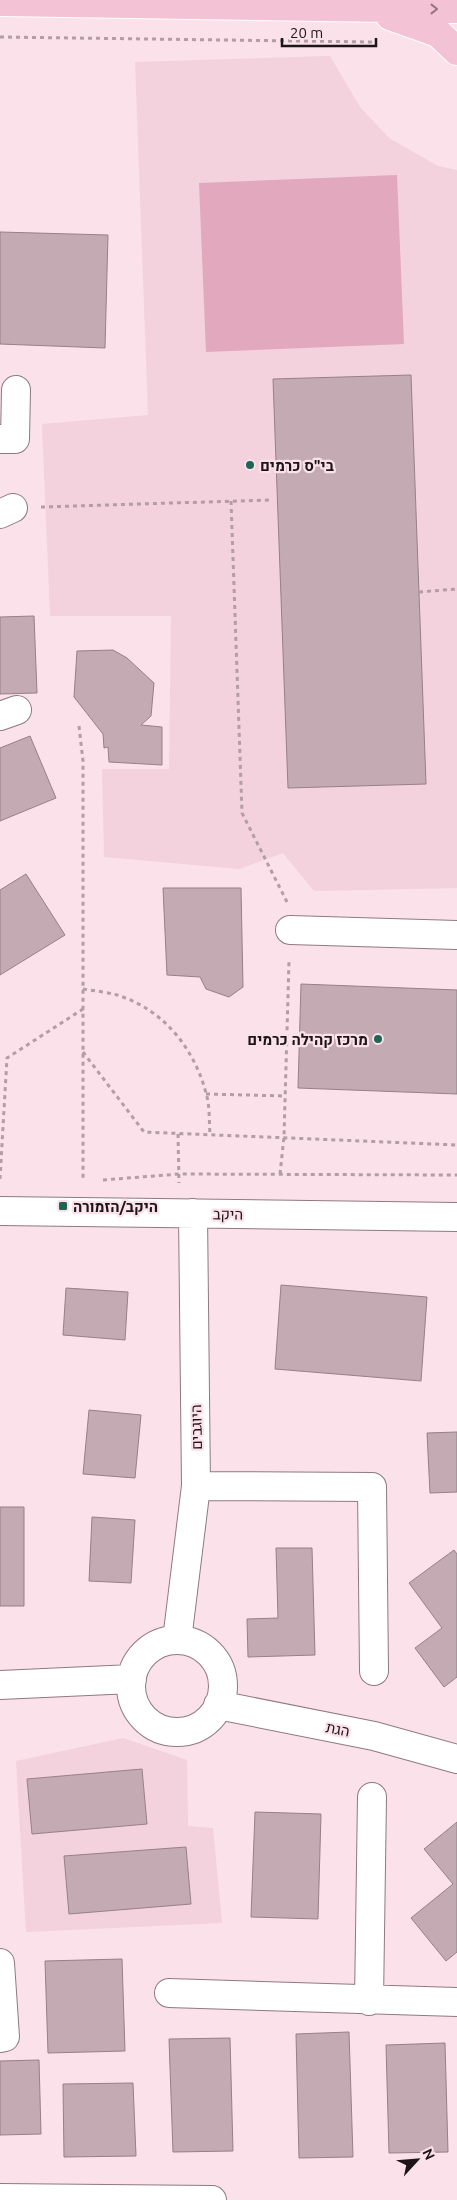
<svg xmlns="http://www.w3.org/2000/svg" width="457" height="2200" font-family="Ubuntu,Heebo,sans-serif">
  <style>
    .built { fill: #f3d1dd }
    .green { fill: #e2a8bd }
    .building { fill: #c3aab3; stroke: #978088 }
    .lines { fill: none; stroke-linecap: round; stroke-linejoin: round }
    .minor-casing { stroke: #907981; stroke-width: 30 }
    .major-casing { stroke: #fff; stroke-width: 30 }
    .path { stroke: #b29ea4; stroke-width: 3; stroke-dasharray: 4 4; stroke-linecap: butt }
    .minor { stroke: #fff; stroke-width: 28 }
    .major { stroke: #f4c2d5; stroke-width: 28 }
    .oneway { stroke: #947480 }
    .poi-dot { fill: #1f6455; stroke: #fbe1e9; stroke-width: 2 }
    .labels { text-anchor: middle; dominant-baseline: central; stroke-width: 4.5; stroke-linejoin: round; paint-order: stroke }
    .poi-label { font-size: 15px; font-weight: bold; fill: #1e1519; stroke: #fbe1e9; text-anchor: start }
    .street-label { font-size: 15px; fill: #1e1519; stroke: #fbe1e9 }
  </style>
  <rect width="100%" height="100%" fill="#fbe1e9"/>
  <!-- built -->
  <path class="built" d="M330 56 360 107 389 138 438 166 457 170V888L314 891 283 853 239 869 104 857 102 769H169L171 616H50L42 424 148 415 135 62Z
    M123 1738 187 1760 188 1826 213 1828 222 1923 26 1932 16 1761Z"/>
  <!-- green -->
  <path class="green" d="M397 175 404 344 206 352 199 183Z"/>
  <!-- building -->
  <path class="building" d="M0 232 108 235 105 348 0 344Z
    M411 375 426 784 288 788 273 379Z
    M34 616 37 693 0 694V617Z
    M113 650 127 658 154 683 151 716 141 725 162 727V765L109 762 108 747 104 748 103 734 74 697 77 651Z
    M30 736 56 798 0 821V748Z
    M26 874 65 935 0 975V890Z
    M163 888H241L243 987 229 997 206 989 200 977 167 975Z
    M301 984 457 990V1094L298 1088Z
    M281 1285 427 1297 421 1381 275 1369Z
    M66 1288 128 1292 125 1340 63 1335Z
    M89 1410 141 1415 135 1478 83 1474Z
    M457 1432V1492L430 1493 427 1433Z
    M0 1507H24V1606H0Z
    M92 1517 135 1520 131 1583 89 1581Z
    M276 1548H312L315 1655 248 1657 247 1619 278 1618Z
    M454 1550 457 1554V1677L444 1687 415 1648 442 1628 409 1583Z
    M142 1769 147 1824 32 1834 27 1779Z
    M255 1812 321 1814 318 1919 251 1917Z
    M457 1822V1952L446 1961 411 1918 453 1884 424 1849Z
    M186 1847 191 1904 69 1914 64 1856Z
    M122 1959 125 2051 48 2053 45 1961Z
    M349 2032 353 2157 299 2158 296 2034Z
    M230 2038 233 2151 173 2152 169 2039Z
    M445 2043 448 2152 389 2153 386 2045Z
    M39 2060 41 2134 0 2135V2061Z
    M133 2083 136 2156 64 2157 63 2084Z"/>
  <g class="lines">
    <!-- minor casing -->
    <g class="minor-casing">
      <path id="minor" d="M0 439H15L16 390
        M0 514 13 508
        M0 716 17 710
        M290 930 457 935
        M0 1211 457 1217
        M196 1486 372 1487 374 1671
        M177 1640 196 1486 193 1213
        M131 1686a46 46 0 1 1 92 0a46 46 0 1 1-92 0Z
        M0 1685 132 1679
        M218 1705 374 1736 457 1759
        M0 1963 5 2037 0 2038
        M169 1993 457 2002
        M369 2001 372 1797
        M0 2198 212 2200"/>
    </g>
    <!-- major casing -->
    <g class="major-casing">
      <path id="major" d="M0 2 457 9
        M390 16 438 33 457 51"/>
    </g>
    <!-- path -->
    <path class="path" d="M0 37 373 42
      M231 501 242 813 287 902
      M41 507 271 500
      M419 592 457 589
      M79 726 83 761V1181
      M83 989C95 991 107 992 117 995 163 1009 194 1048 206 1093 210 1106 209 1121 210 1135
      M83 1052 144 1132 457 1145
      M206 1094 285 1096
      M178 1134 179 1183
      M280 1174 284 1137 289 961
      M0 1179 7 1058 83 1009
      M103 1180 179 1174 457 1175"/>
    <!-- minor -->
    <use href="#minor" class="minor"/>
    <!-- major -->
    <use href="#major" class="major"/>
  </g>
  <!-- one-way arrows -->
  <defs><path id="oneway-chevron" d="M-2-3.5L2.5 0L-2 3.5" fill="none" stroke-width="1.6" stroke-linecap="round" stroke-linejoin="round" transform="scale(1.25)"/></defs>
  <use class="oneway" href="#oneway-chevron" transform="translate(434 9)"/>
  <!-- markers -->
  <g class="poi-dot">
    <circle cx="250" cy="465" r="5"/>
    <circle cx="378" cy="1039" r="5"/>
    <rect x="58" y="1201" width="10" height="10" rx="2.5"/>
  </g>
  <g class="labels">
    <!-- poi labels -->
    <g class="poi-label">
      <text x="260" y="465">בי"ס כרמים</text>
      <text x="368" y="1039" text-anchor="end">מרכז קהילה כרמים</text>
      <text x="73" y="1206">היקב/הזמורה</text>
    </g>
    <!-- street labels -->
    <g class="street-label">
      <text transform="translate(228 1214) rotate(1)">היקב</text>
      <text transform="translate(196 1427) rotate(-91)">היוגבים</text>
      <text transform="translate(338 1729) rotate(11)">הגת</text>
    </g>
  </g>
  <!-- north arrow -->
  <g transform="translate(417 2160) rotate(64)" stroke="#fbe1e9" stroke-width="4" paint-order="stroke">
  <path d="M0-4L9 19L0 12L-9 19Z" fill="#1e1519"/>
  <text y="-8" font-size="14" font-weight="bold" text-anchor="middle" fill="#1e1519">N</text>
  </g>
  <!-- scale -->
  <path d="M282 38v8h94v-8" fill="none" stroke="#1e1519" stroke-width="2.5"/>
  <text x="290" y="38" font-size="15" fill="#1e1519" stroke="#fbe1e9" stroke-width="4" paint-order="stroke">20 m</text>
</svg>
